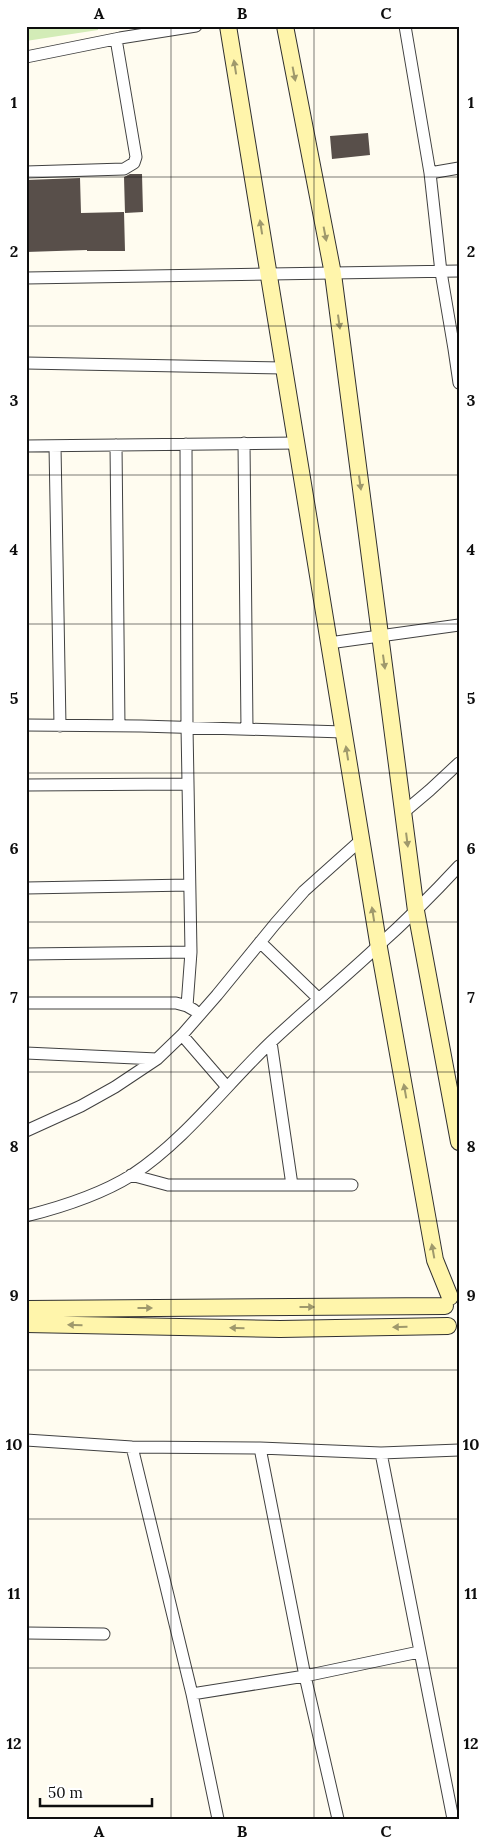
<svg xmlns="http://www.w3.org/2000/svg" width="485" height="1845" font-family="Lora,serif">
  <style>
    .green { fill: #d3ecb7 }
    .building { fill: #584f4a }
    .lines { fill: none; stroke-linecap: round; stroke-linejoin: round }
    .street-casing { stroke: #414141; stroke-width: 13 }
    .secondary-casing { stroke: #303030; stroke-width: 18 }
    .street { stroke: #fff; stroke-width: 11 }
    .secondary { stroke: #fff5ab; stroke-width: 16 }
    .oneway { fill: #9f996c }
    .grid { fill: none; stroke: #0e0e0e; stroke-width: 1; stroke-opacity: 0.55 }
    .neatline { fill: none; stroke: #0e0e0e; stroke-width: 2 }
    .grid-label { font-size: 16px; text-anchor: middle; font-weight: bold; fill: #0e0e0e }
  </style>
  <rect width="100%" height="100%" fill="#fffcf0"/>
  <!-- green -->
  <path class="green" d="M26 26H98V30L26 41Z"/>
  <!-- building -->
  <path class="building" d="M368 133 370 155 332 159 330 136Z
    M130 174H142L143 212 125 213 124 177Z
    M80 178 81 213 124 212 125 251H87V250L26 252V180Z"/>
  <g class="lines">
    <!-- street casing -->
    <g class="street-casing">
      <path id="street" d="M405 26 430 173
        M26 57 120 38 196 26
        M26 172 124 169 134 163 136 157 116 39
        M26 278 459 271
        M454 349 441 272 430 173 459 168
        M459 349H454L459 383
        M26 363 284 368
        M244 443 247 729
        M186 444 187 727 191 952 187 1006
        M116 445 119 726
        M26 446 297 443
        M55 446 60 726
        M329 643 459 625
        M26 725 141 726 344 732
        M26 785 188 784
        M404 812 430 790 459 763
        M26 888 189 885
        M260 942 319 999
        M26 954 191 952
        M26 1003H176L187 1006 194 1010
        M182 1035 227 1087
        M271 1042 292 1185
        M26 1053 157 1059
        M26 1131 81 1106 115 1087 157 1059 182 1035 217 995 275 924 304 891 361 840
        M131 1175 168 1185H352
        M26 1216C62 1207 100 1195 132 1175 185 1140 225 1086 271 1042 306 1009 343 979 378 946 406 921 433 894 459 866
        M26 1440 132 1447 260 1448 381 1453
        M132 1447 192 1694 305 1676 260 1448
        M26 1633 104 1634
        M192 1694 218 1819
        M338 1819 305 1676 419 1652
        M453 1819 381 1453 459 1450"/>
    </g>
    <!-- secondary casing -->
    <g class="secondary-casing">
      <path id="secondary" d="M228 26 378 942 435 1260 450 1297
        M285 26 333 274 416 911 459 1142
        M26 1309 445 1306
        M26 1324 280 1329 448 1326"/>
    </g>
    <!-- street -->
    <use href="#street" class="street"/>
    <!-- secondary -->
    <use href="#secondary" class="secondary"/>
  </g>
  <!-- one-way arrows -->
  <defs><path id="oneway-solid" d="M-6-.8H1V-3.2L6.5 0L1 3.2V.8H-6Z" transform="scale(1.25)"/></defs>
  <g class="oneway">
    <use href="#oneway-solid" transform="translate(235 67) rotate(-99)"/>
    <use href="#oneway-solid" transform="translate(294 74) rotate(79)"/>
    <use href="#oneway-solid" transform="translate(261 227) rotate(-99)"/>
    <use href="#oneway-solid" transform="translate(325 234) rotate(79)"/>
    <use href="#oneway-solid" transform="translate(339 322) rotate(82)"/>
    <use href="#oneway-solid" transform="translate(360 483) rotate(82)"/>
    <use href="#oneway-solid" transform="translate(384 662) rotate(82)"/>
    <use href="#oneway-solid" transform="translate(347 753) rotate(-99)"/>
    <use href="#oneway-solid" transform="translate(407 840) rotate(83)"/>
    <use href="#oneway-solid" transform="translate(373 914) rotate(-99)"/>
    <use href="#oneway-solid" transform="translate(405 1091) rotate(-100)"/>
    <use href="#oneway-solid" transform="translate(433 1251) rotate(-100)"/>
    <use href="#oneway-solid" transform="translate(307 1307)"/>
    <use href="#oneway-solid" transform="translate(145 1308)"/>
    <use href="#oneway-solid" transform="translate(75 1325) rotate(-179)"/>
    <use href="#oneway-solid" transform="translate(400 1327) rotate(179)"/>
    <use href="#oneway-solid" transform="translate(237 1328) rotate(-179)"/>
  </g>
  <!-- grid -->
  <path class="grid" d="M171 26V1819M314 26V1819M26 177H459M26 326H459M26 475H459M26 624H459M26 773H459M26 922H459M26 1072H459M26 1221H459M26 1370H459M26 1519H459M26 1668H459"/>
  <!-- border -->
  <rect width="485" height="1845" fill="none" stroke="#ffffff" stroke-width="55"/>
  <!-- scale -->
  <path d="M40 1798v8h112v-8" fill="none" stroke="#0e0e0e" stroke-width="2.5"/>
  <text x="48" y="1798" font-size="15" fill="#0e0e0e" stroke="#ffffff" stroke-width="4" paint-order="stroke">50 m</text>
  <rect x="28" y="28" width="430" height="1790" class="neatline"/>
  <g class="grid-label">
    <text x="99" y="19">A</text>
    <text x="242" y="19">B</text>
    <text x="386" y="19">C</text>
    <text x="14" y="108">1</text>
    <text x="471" y="108">1</text>
    <text x="14" y="257">2</text>
    <text x="471" y="257">2</text>
    <text x="14" y="406">3</text>
    <text x="471" y="406">3</text>
    <text x="14" y="555">4</text>
    <text x="471" y="555">4</text>
    <text x="14" y="704">5</text>
    <text x="471" y="704">5</text>
    <text x="14" y="854">6</text>
    <text x="471" y="854">6</text>
    <text x="14" y="1003">7</text>
    <text x="471" y="1003">7</text>
    <text x="14" y="1152">8</text>
    <text x="471" y="1152">8</text>
    <text x="14" y="1301">9</text>
    <text x="471" y="1301">9</text>
    <text x="14" y="1450">10</text>
    <text x="471" y="1450">10</text>
    <text x="14" y="1599">11</text>
    <text x="471" y="1599">11</text>
    <text x="14" y="1749">12</text>
    <text x="471" y="1749">12</text>
    <text x="99" y="1837">A</text>
    <text x="242" y="1837">B</text>
    <text x="386" y="1837">C</text>
  </g>
</svg>
